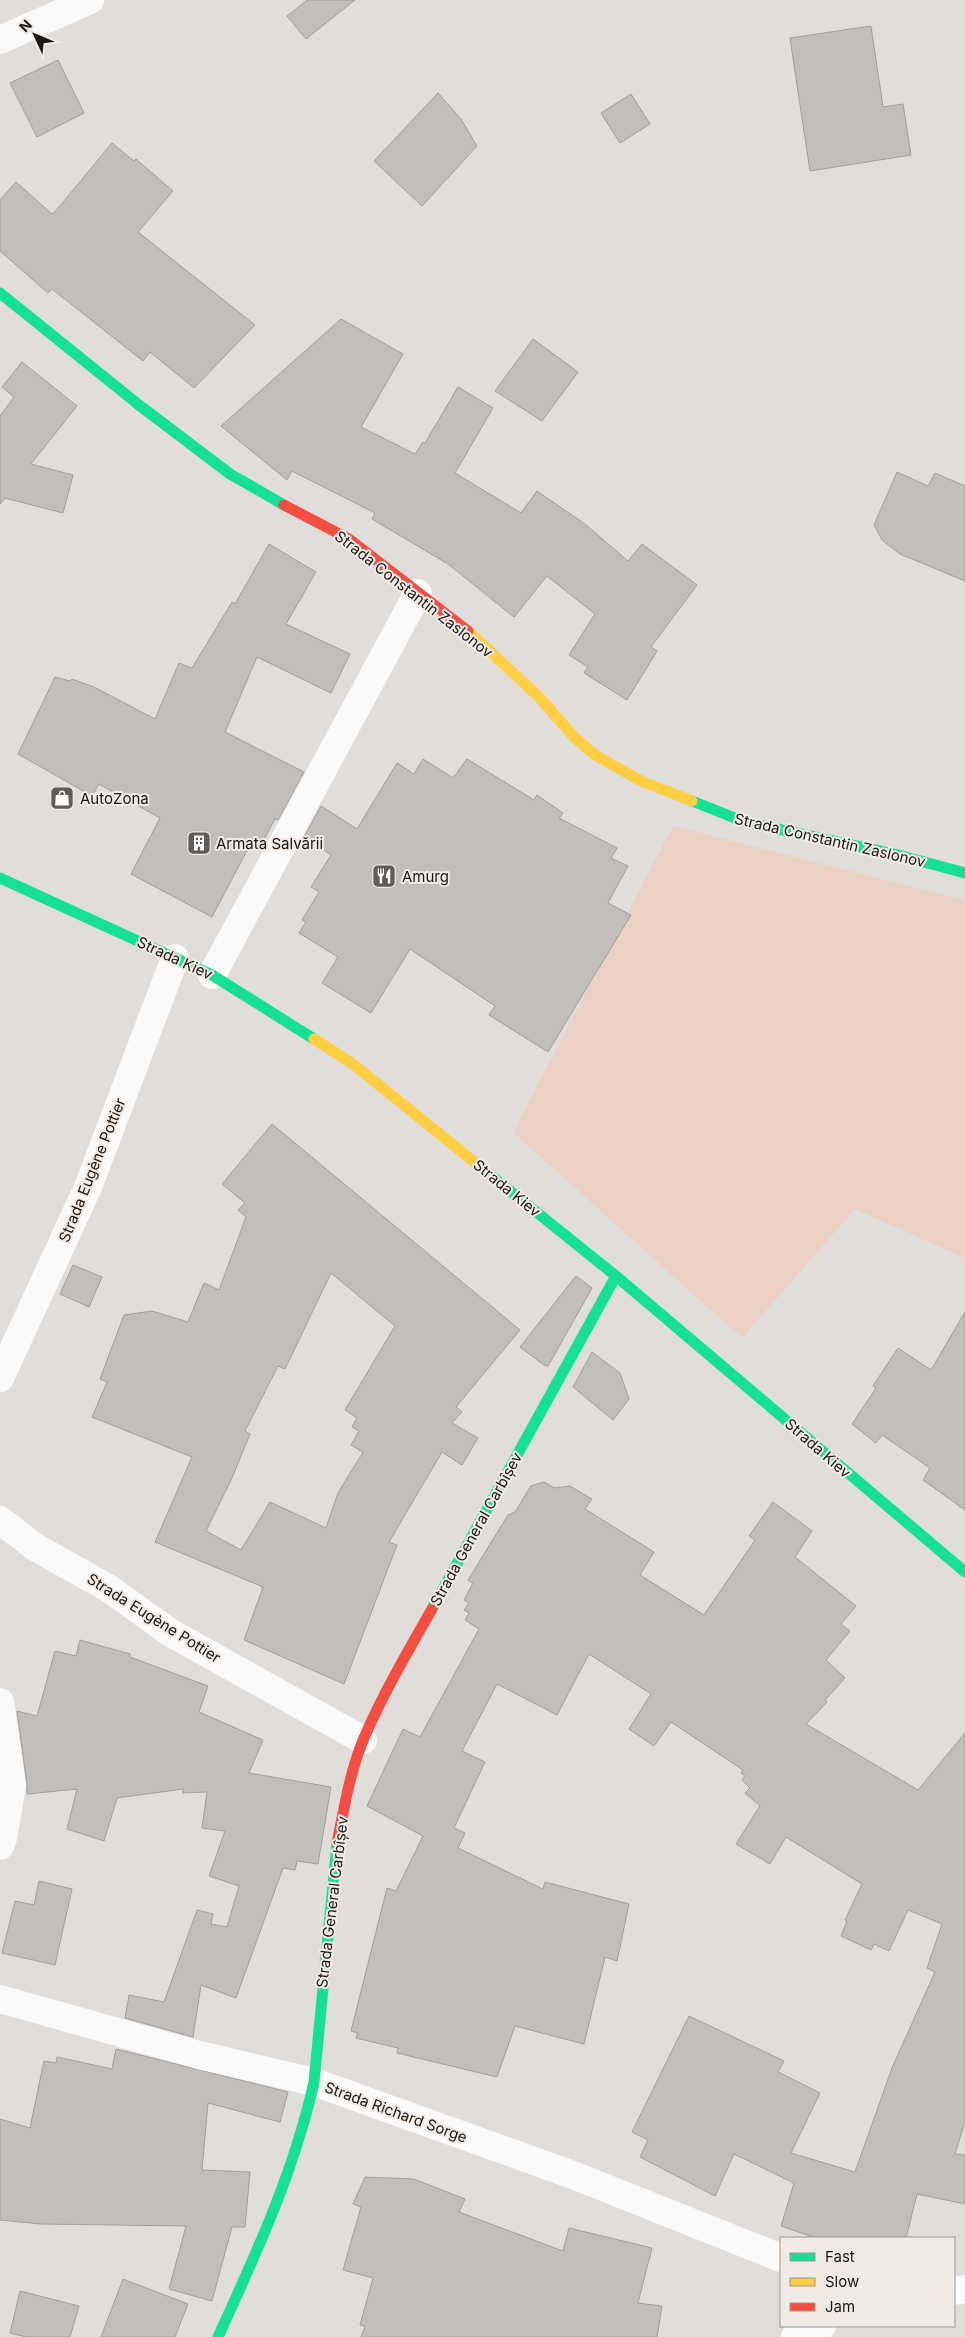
<svg xmlns="http://www.w3.org/2000/svg" width="965" height="2337" font-family="Inter,sans-serif">
  <style>
    .green { fill: #ead1c4 }
    .building { fill: #c1bebc; stroke: #a19e9c; fill-rule: evenodd }
    .lines { fill: none; stroke-linecap: round; stroke-linejoin: round }
    .street { stroke: #fafafa; stroke-width: 28 }
    .fast { stroke: #16e098; stroke-width: 11 }
    .slow { stroke: #ffcf43; stroke-width: 11 }
    .jam { stroke: #f24e42; stroke-width: 11 }
    .labels { text-anchor: middle; dominant-baseline: central; stroke-width: 4; stroke-linejoin: round; paint-order: stroke }
    .street-label { font-size: 15px; fill: #1a1715; stroke: #f2eae5 }
    .poi-label { font-size: 15px; fill: #1a1715; stroke: #f2eae5; text-anchor: start }
  </style>
  <rect width="100%" height="100%" fill="#e1dddb"/>
  <!-- green -->
  <path class="green" d="M673 826 965 900V1258L855 1209 742 1338 513 1132Z"/>
  <!-- building -->
  <path class="building" d="M307 0H355L306 39 287 16Z
    M871 26 883 107 903 104 911 155 810 171 790 38Z
    M58 60 84 113 37 137 10 83Z
    M438 93 461 119 477 146 422 206 374 161Z
    M631 94 650 124 620 143 601 113Z
    M112 143 134 161 136 159 173 191 138 232 255 325 194 388 150 352 143 361 52 289 48 293 0 251V200L16 182 52 214 54 213Z
    M341 319 403 354 361 427 415 454 423 442 425 443 458 387 493 408 455 473 521 513 537 491 585 524 628 561 642 544 697 585 651 647 657 651 627 700 584 673 588 667 569 655 595 614 547 576 514 617 448 564 372 519 375 513 292 471 287 480 221 426Z
    M533 339 578 372 542 421 495 391Z
    M22 362 77 406 31 464 73 475 63 513 5 498 0 504V416L14 397 2 387Z
    M897 472 928 486 935 473 965 486V581L900 554 882 540 874 525Z
    M269 544 316 572 286 624 350 654 331 693 257 657 225 732 304 772 278 820 275 819 261 845 252 841 212 917 131 874 160 818 99 784 92 796 18 754 55 677 70 681 72 679 94 687 155 719 179 663 192 668 232 602 235 604Z
    M423 759 453 778 467 759 534 800 537 795 563 813 559 818 617 848 611 858 628 866 608 903 631 915 548 1052 489 1015 495 1006 410 949 371 1013 322 983 338 957 299 933 306 922 302 920 319 892 311 887 331 855 304 837 321 806 357 829 397 763 414 774Z
    M272 1124 520 1330 456 1407 462 1412 452 1423 478 1438 462 1465 442 1452 389 1542 397 1545 344 1684 244 1640 263 1587 155 1542 192 1457 92 1417 107 1382 100 1379 124 1315 152 1311 188 1322 204 1283 219 1290 246 1217 238 1210 245 1203 222 1184ZM331 1273 395 1326 345 1410 357 1418 352 1427 359 1431 351 1445 363 1452 338 1493 326 1528 270 1502 241 1550 206 1531 232 1478 250 1434 245 1431 278 1366 285 1369Z
    M73 1265 102 1277 89 1307 60 1294Z
    M576 1276 592 1288 548 1366 544 1365 520 1347Z
    M965 1312V1510L923 1480 930 1468 882 1435 876 1443 852 1424 876 1388 873 1386 898 1348 931 1370Z
    M592 1352 620 1373 629 1399 613 1420 573 1387Z
    M544 1482 554 1488 570 1486 592 1499 585 1509 654 1552 640 1575 704 1615 755 1540 749 1536 773 1502 812 1531 795 1557 856 1606 841 1624 850 1631 826 1660 845 1678 825 1700 827 1702 806 1724 918 1790 965 1733V2122L955 2154 965 2155V2204L917 2194 906 2238H816L781 2226 794 2183 734 2154 715 2196 640 2157 648 2140 632 2132 689 2016 784 2061 778 2072 820 2093 791 2153 855 2172 892 2068 935 1972 927 1968 942 1924 908 1910 889 1951 874 1944 871 1950 841 1936 847 1921 845 1920 862 1884 786 1837 770 1864 736 1844 760 1806 745 1793 750 1788 742 1780 745 1776 741 1773 743 1770 671 1722 654 1746 629 1729 651 1694 589 1654 557 1715 497 1684 462 1751 485 1762 454 1828 465 1833 458 1848 543 1889 545 1882 629 1904 617 1961 605 1957 584 2044 515 2026 497 2077 397 2053 398 2048 356 2038 358 2033 351 2031 387 1888 396 1891 423 1836 367 1806 403 1729 420 1737 479 1629 465 1620 469 1613 464 1610 469 1603 464 1600 473 1583 468 1580 508 1515 515 1512 531 1486Z
    M80 1640 130 1654V1657L208 1686 199 1712 263 1740 249 1773 331 1787 318 1864 297 1861 295 1870 283 1868 236 1998 201 1985 193 2037 125 2018 129 1995 164 2002 197 1910 213 1914 211 1924 227 1927 239 1886 209 1876 225 1831 202 1828 207 1792 183 1793V1789L117 1798 104 1841 67 1829 77 1789 27 1794V1784L17 1711 37 1716 55 1651 76 1656Z
    M39 1881 72 1889 55 1965 2 1953 15 1901 34 1905Z
    M116 2049 288 2092 280 2122 208 2103 202 2170 250 2172 245 2227H232L212 2301 169 2289 186 2226 41 2224 0 2220V2119L30 2128 44 2061 56 2063 57 2057 112 2069Z
    M365 2177 414 2179 465 2199 459 2212 563 2251 569 2228 652 2248 638 2303 662 2306 657 2337H361L365 2326 360 2325 373 2278 343 2270 361 2207 353 2204Z
    M123 2279 188 2304 175 2337H101Z
    M20 2291 79 2306 70 2337H26L10 2333Z"/>
  <g class="lines">
    <!-- street -->
    <path class="street" d="M0 40 90 0
      M212 975 418 593
      M0 1378 88 1187 175 958
      M0 1520 35 1547 108 1588 171 1633 363 1740
      M0 1702 12 1786 3 1838 0 1846
      M0 1999 199 2055 314 2082 573 2175 781 2258
      M954 2291 965 2289
      M795 2337 822 2326"/>
    <!-- fast -->
    <path class="fast" d="M0 293 139 405 230 474 284 505
      M692 801 745 822 898 855 965 873
      M0 878 212 975 314 1039
      M489 1174 616 1276 965 1572
      M432 1609 616 1276
      M218 2337C256 2254 294 2172 314 2082L337 1843"/>
    <!-- slow -->
    <path class="slow" d="M468 631 539 697 575 738 595 755 641 781 692 801
      M314 1039 353 1064 489 1174"/>
    <!-- jam -->
    <path class="jam" d="M284 505 349 539 468 631
      M337 1843C344 1809 350 1771 364 1738 383 1694 408 1651 432 1609"/>
  </g>
  <!-- icons -->
  <defs>
    <g id="shop-square" transform="scale(1.25)"><rect x="-9" y="-9" width="18" height="18" rx="4" fill="#605c5a" stroke="#f2eae5"/><path d="M-5-2.5h2.3a2.7 3.5 0 0 1 5.4 0H5L5.5 6h-11ZM-1.5-2.5h3a1.5 2.3 0 0 0-3 0Z" fill="#fff"/></g>
    <g id="building-square" transform="scale(1.25)"><rect x="-9" y="-9" width="18" height="18" rx="4" fill="#605c5a" stroke="#f2eae5"/><path d="M-4-6H4V6H1V3H-1V6H-4ZM-2.5-4.3h1.7v1.8h-1.7ZM.8-4.3h1.7v1.8H.8ZM-2.5-1h1.7V.8h-1.7ZM.8-1h1.7V.8H.8Z" fill="#fff"/></g>
    <g id="restaurant-square" transform="scale(1.25)"><rect x="-9" y="-9" width="18" height="18" rx="4" fill="#605c5a" stroke="#f2eae5"/><path d="M-5-6h1v4h1v-4h1v4h1v-4h1v5L-1.5 .5V6h-2V.5L-5-1ZM5-6V6H3V1.5H1.5Q1.5-4 5-6Z" fill="#fff"/></g>
  </defs>
  <g fill-rule="evenodd">
    <use href="#shop-square" x="62" y="798"/>
    <use href="#building-square" x="199" y="843"/>
    <use href="#restaurant-square" x="384" y="876"/>
  </g>
  <g class="labels">
    <!-- street labels -->
    <g class="street-label">
      <text transform="translate(414 594) rotate(38)">Strada Constantin Zaslonov</text>
      <text transform="translate(830 840) rotate(13)">Strada Constantin Zaslonov</text>
      <text transform="translate(175 958) rotate(25)">Strada Kiev</text>
      <text transform="translate(92 1170) rotate(-68)">Strada Eugène Pottier</text>
      <text transform="translate(507 1188) rotate(39)">Strada Kiev</text>
      <text transform="translate(818 1448) rotate(41)">Strada Kiev</text>
      <text transform="translate(476 1529) rotate(-61)">Strada General Carbîșev</text>
      <text transform="translate(154 1618) rotate(32)">Strada Eugène Pottier</text>
      <text transform="translate(332 1902) rotate(-83)">Strada General Carbîșev</text>
      <text transform="translate(396 2112) rotate(20)">Strada Richard Sorge</text>
    </g>
    <!-- poi labels -->
    <g class="poi-label">
      <text x="80" y="798">AutoZona</text>
      <text x="216" y="843">Armata Salvării</text>
      <text x="402" y="876">Amurg</text>
    </g>
  </g>
  <!-- legend -->
  <rect x="780" y="2237" width="175" height="90" fill="#f2eae5" stroke="#9c9692"/>
  <rect x="790" y="2253" width="25" height="8" fill="#16e098" stroke="#9c9692"/>
  <text x="825" y="2262" font-size="15" fill="#1a1715">Fast</text>
  <rect x="790" y="2278" width="25" height="8" fill="#ffcf43" stroke="#9c9692"/>
  <text x="825" y="2287" font-size="15" fill="#1a1715">Slow</text>
  <rect x="790" y="2303" width="25" height="8" fill="#f24e42" stroke="#9c9692"/>
  <text x="825" y="2312" font-size="15" fill="#1a1715">Jam</text>
  <!-- north arrow -->
  <g transform="translate(35 35) rotate(314)" stroke="#f2eae5" stroke-width="4" paint-order="stroke">
  <path d="M0-4L9 19L0 12L-9 19Z" fill="#1a1715"/>
  <text y="-8" font-size="14" font-weight="bold" text-anchor="middle" fill="#1a1715">N</text>
  </g>
</svg>
